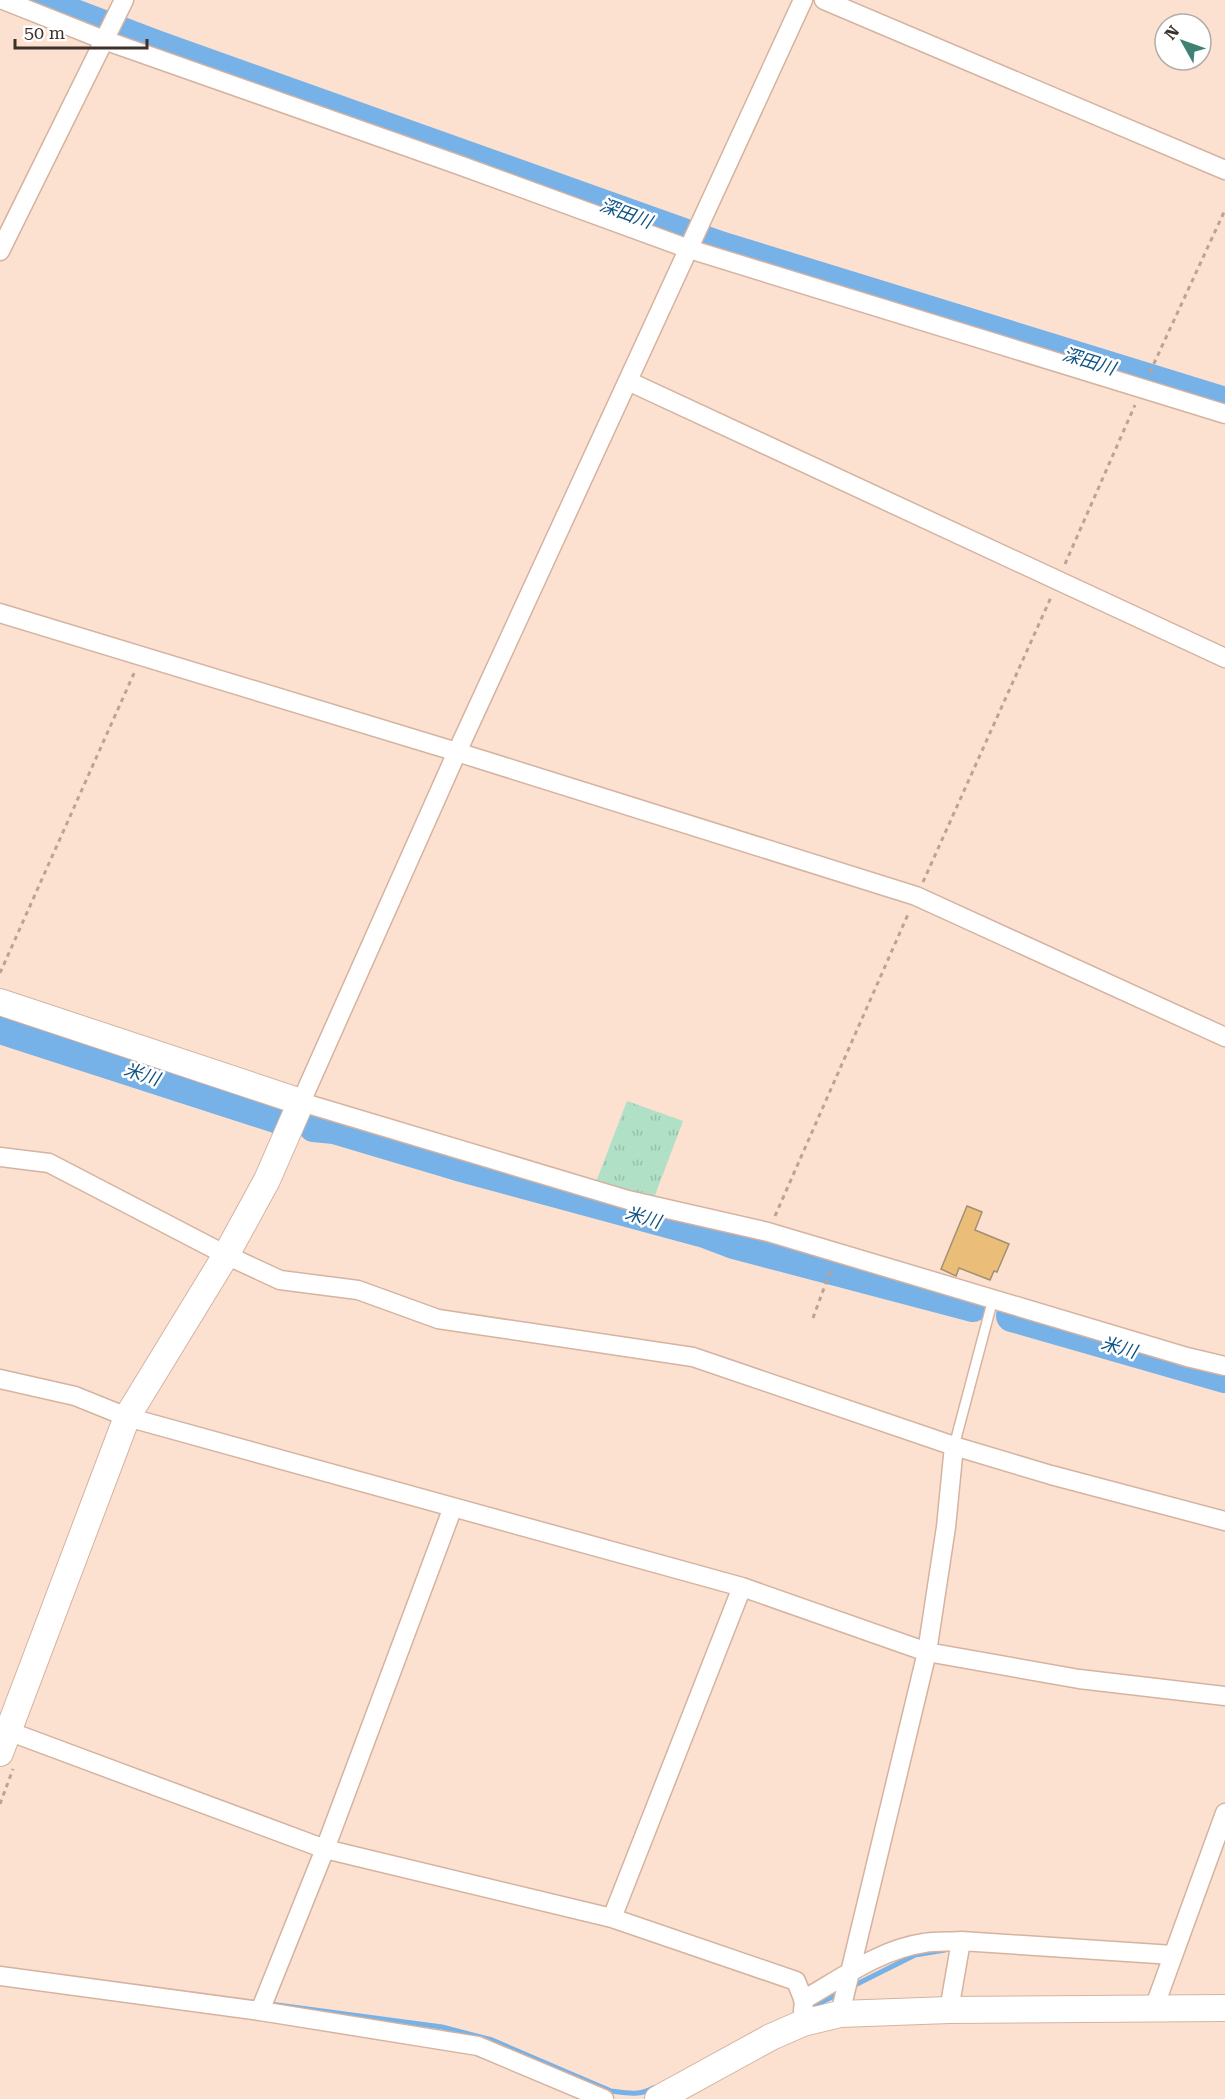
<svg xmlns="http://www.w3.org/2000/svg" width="1225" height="2099" font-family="'Roboto Serif','Noto Sans JP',serif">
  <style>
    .grass { fill: url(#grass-tufts) }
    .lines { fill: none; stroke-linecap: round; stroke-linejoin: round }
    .stream { stroke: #76b1e7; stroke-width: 5 }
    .river { stroke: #76b1e7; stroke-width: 32 }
    .building { fill: #eabd79; stroke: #a38f72; stroke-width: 1.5 }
    .lane-casing { stroke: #d5b3a0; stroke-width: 12 }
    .street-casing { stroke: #d5b3a0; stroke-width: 21 }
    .secondary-casing { stroke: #d5b3a0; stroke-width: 28 }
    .path { stroke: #baa496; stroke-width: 3; stroke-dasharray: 4.5 4.5; stroke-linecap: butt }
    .lane { stroke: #fff; stroke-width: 9 }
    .street { stroke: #fff; stroke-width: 18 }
    .secondary { stroke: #fff; stroke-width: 26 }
    .labels { text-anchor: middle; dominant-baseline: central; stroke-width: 5; stroke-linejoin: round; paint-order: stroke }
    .water-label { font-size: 18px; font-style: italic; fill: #105385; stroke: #fff }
  </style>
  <defs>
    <pattern id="grass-tufts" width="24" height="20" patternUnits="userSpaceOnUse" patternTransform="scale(1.5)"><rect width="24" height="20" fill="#b0e0c5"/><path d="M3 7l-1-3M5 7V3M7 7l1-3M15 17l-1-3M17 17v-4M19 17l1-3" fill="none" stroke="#98c1a9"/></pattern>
  </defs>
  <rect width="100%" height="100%" fill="#fce0d0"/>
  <!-- grass -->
  <path class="grass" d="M627 1101 683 1121 654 1198 596 1182Z"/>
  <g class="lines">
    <!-- stream -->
    <path class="stream" d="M851 1987 915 1955 945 1950
      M270 2004 442 2027 492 2040 611 2091C626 2093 640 2096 653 2088
      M808 2009 840 1993"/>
    <!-- river -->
    <path class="river" d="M35 0 156 46 720 247 1225 403
      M0 1028 285 1120
      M314 1126 334 1128 458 1165 705 1232 734 1243 973 1306
      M1012 1316 1225 1377"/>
  </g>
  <!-- building -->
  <path class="building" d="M967 1206 982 1212 975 1230 1009 1244 997 1272 994 1271 990 1280 959 1268 956 1276 941 1269Z"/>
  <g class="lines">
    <!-- lane casing -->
    <g class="lane-casing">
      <path id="lane" d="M954 1446 993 1299"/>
    </g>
    <!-- street casing -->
    <g class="street-casing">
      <path id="street" d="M3 0 104 40 459 165 689 249 1225 414
        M803 0 457 752 301 1102 628 1200 768 1232 1187 1357 1225 1366
        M824 0 1225 170
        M0 251 124 0
        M628 381 1225 658
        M0 613 457 752 916 896 1225 1037
        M0 1157 49 1163 226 1255 280 1280 358 1290 438 1319 693 1357 954 1446 1051 1475 1225 1521
        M0 1379 75 1396 127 1417 742 1587 927 1652 1079 1679 1225 1696
        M8 1731 325 1849 612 1918 742 1587
        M612 1918 796 1981 804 2001 803 2011
        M961 1941 1173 1955
        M0 1976 260 2011 478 2046 604 2099
        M803 2000C840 1979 881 1949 924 1943 936 1941 949 1942 961 1941L949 2010
        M1154 2008 1225 1813
        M260 2011 325 1849 453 1507
        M840 2014 927 1652 946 1527 954 1446"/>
    </g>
    <!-- secondary casing -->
    <g class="secondary-casing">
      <path id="secondary" d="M0 1002 301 1102 267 1180 226 1255 127 1417 0 1753
        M658 2099 771 2037 803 2023 840 2014 949 2010 1225 2008"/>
    </g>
    <!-- path -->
    <path class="path" d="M1150 372 1225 210
      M1065 564 1135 405
      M923 882 1052 595
      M0 973 135 671
      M775 1216 909 912
      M813 1318 831 1269
      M0 1804 13 1769"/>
    <!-- lane -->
    <use href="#lane" class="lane"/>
    <!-- street -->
    <use href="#street" class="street"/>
    <!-- secondary -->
    <use href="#secondary" class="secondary"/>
  </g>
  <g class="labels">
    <!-- water labels -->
    <g class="water-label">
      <text transform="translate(626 213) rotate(20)">深田川</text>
      <text transform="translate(1089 361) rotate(17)">深田川</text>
      <text transform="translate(142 1074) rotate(18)">米川</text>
      <text transform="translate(643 1217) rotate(16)">米川</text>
      <text transform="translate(1119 1347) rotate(16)">米川</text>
    </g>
  </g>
  <!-- north arrow -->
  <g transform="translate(1183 42) rotate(310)"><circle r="28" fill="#ffffff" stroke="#b2ada9" stroke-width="1.5"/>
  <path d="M0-4.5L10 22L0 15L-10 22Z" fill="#3f8274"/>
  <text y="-9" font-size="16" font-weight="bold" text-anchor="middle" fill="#3e3129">N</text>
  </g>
  <!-- scale -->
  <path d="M15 39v9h132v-9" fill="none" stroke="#3e3129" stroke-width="3"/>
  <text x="24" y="39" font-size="18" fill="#3e3129" stroke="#ffffff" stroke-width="4.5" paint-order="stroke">50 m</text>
</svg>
